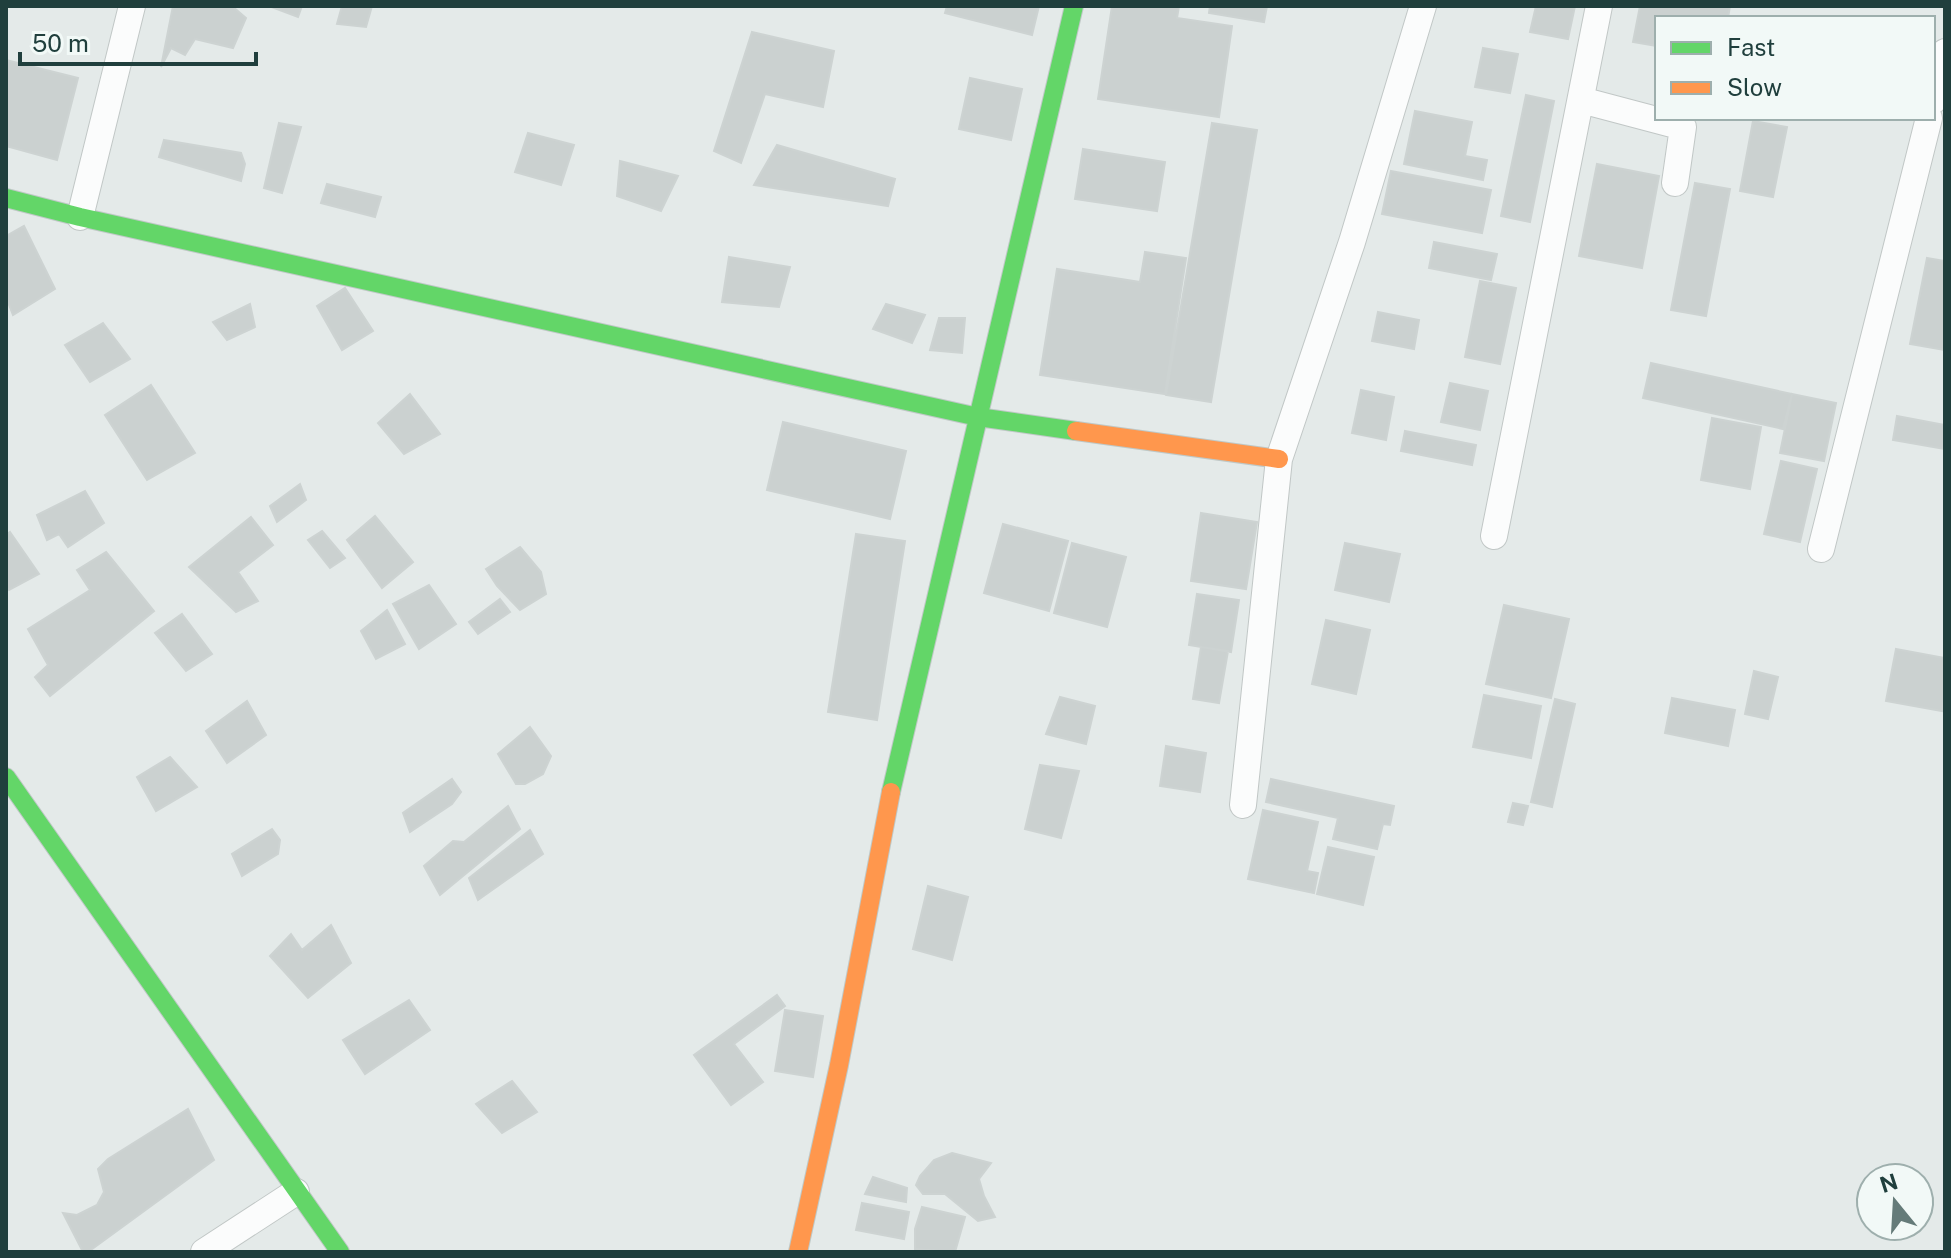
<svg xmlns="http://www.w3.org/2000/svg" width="1951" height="1258" font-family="'Public Sans',sans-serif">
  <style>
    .building { fill: #cbd1d0; stroke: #cdd3d2; stroke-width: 2 }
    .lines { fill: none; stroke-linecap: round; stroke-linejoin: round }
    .street-casing { stroke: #c1c7c6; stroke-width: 28 }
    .fast-casing { stroke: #bfc8c6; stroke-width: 20 }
    .slow-casing { stroke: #bfc8c6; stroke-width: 20 }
    .street { stroke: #fbfcfc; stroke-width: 26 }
    .fast { stroke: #63d668; stroke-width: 18 }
    .slow { stroke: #ff974d; stroke-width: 18 }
  </style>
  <rect width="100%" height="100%" fill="#e4eae9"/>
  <!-- building -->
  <path class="building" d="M173 6H232L246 18 233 48 195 39 185 55 171 48 161 67Z
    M269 6H302L298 17Z
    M342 6H372L366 27 337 24Z
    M947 6H1039L1032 35 945 13Z
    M1112 6H1179L1177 18 1232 26 1219 117 1098 99Z
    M1210 6H1267L1264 22 1209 13Z
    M1536 6H1575L1568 39 1530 32Z
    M1640 6H1730L1728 18H1657V46L1633 42Z
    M752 32 834 51 823 107 765 94 741 163 714 151Z
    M1483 48 1518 54 1510 93 1475 87Z
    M6 60 78 78 57 160 6 146Z
    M970 78 1022 89 1011 140 959 129Z
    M1526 95 1554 101 1530 222 1501 216Z
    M1415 111 1472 122 1465 156 1487 160 1483 180 1404 164Z
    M1753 121 1787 127 1773 197 1740 191Z
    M279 123 301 127 282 193 264 188Z
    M1212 123 1257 130 1211 402 1166 395Z
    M528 133 574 145 561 185 515 172Z
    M164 140 241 153 245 164 241 181 159 157Z
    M777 145 895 179 888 206 754 185Z
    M1083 149 1165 162 1157 211 1075 199Z
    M620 161 678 176 661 211 617 196Z
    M1597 164 1659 176 1642 268 1579 256Z
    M1391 171 1491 190 1482 233 1382 214Z
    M1695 183 1730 189 1706 316 1671 310Z
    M327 184 381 197 375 217 321 203Z
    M24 226 55 289 13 315 6 297V236Z
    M1434 242 1497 254 1491 280 1429 268Z
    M1145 252 1186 258 1165 394 1040 375 1057 269 1140 282Z
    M729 257 790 267 779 307 722 302Z
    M1927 258 1945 261V350L1910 344Z
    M1480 281 1516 288 1500 364 1465 357Z
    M345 288 373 331 342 350 317 306Z
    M250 304 255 327 227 340 213 322Z
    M886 304 925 315 912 343 873 329Z
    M1378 312 1419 320 1414 349 1372 341Z
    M939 318H965L962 353 930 350Z
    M103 323 130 359 90 382 65 345Z
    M1651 363 1792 394 1783 429 1643 398Z
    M1450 383 1488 391 1480 430 1441 422Z
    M151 385 195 453 147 480 105 415Z
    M1361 390 1394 397 1386 440 1352 433Z
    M410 394 440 434 404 454 378 423Z
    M1792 394 1836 403 1824 461 1780 453Z
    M1897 416 1945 425V449L1893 440Z
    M1712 418 1761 427 1750 489 1701 480Z
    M783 422 906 451 890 519 767 490Z
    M1405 431 1476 445 1472 465 1401 451Z
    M1781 461 1817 469 1800 542 1764 534Z
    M300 484 306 500 277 522 270 506Z
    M85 491 104 523 68 547 59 534 47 540 37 515Z
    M1201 513 1257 522 1246 589 1191 581Z
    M375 516 413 562 382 588 347 540Z
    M251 517 273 545 238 572 258 601 236 612 189 567Z
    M1003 524 1068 541 1049 611 984 593Z
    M322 531 345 558 330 568 308 540Z
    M10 532 39 574 9 590 6 586V535Z
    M856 534 905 541 877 720 828 712Z
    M1072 543 1126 557 1107 627 1054 613Z
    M1345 543 1400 554 1389 602 1335 590Z
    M520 547 541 572 546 594 520 610 497 586 486 569Z
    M106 552 154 611 50 696 35 677 48 665 28 629 90 590 77 570Z
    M429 585 456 624 419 649 393 604Z
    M1197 594 1239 600 1231 652 1189 645Z
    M500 599 510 612 478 634 469 622Z
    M1504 605 1569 619 1551 698 1486 684Z
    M387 610 405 644 376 659 361 631Z
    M182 614 212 654 186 671 155 633Z
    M1326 620 1370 630 1356 694 1312 684Z
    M1201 647 1228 651 1219 703 1193 699Z
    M1896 649 1945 658V693L1942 711 1886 701Z
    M1754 671 1778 677 1768 719 1745 714Z
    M1484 695 1541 706 1531 758 1473 747Z
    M1060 697 1095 706 1086 744 1046 734Z
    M1672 698 1735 710 1728 746 1665 733Z
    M1555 699 1575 704 1552 807 1531 802Z
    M247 701 266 735 227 763 206 731Z
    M530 727 551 756 543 774 525 784H516L498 754Z
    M1166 746 1206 753 1200 792 1160 786Z
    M170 757 197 787 156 811 137 777Z
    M1040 765 1079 771 1061 838 1025 829Z
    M452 779 461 792 452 804 410 832 403 813Z
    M1271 779 1394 806 1390 825 1383 824 1377 849 1333 839 1338 818 1266 802Z
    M1513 803 1528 806 1523 825 1508 822Z
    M508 806 520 829 440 895 424 866 453 841 464 842Z
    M1263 810 1318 822 1307 871 1318 873 1314 893 1248 879Z
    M272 829 280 840 278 854 242 876 232 854Z
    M530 830 543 854 478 900 469 878Z
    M1328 847 1374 857 1363 905 1317 894Z
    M928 886 968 897 952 960 913 949Z
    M331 925 351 963 308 998 270 956 291 934 302 950Z
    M777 995 785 1006 734 1044 763 1082 731 1105 694 1055Z
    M409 1000 430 1030 365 1074 343 1040Z
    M785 1010 823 1016 813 1077 775 1071Z
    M512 1081 537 1112 502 1133 476 1104Z
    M188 1109 214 1160 88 1252H83L63 1213 77 1215 97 1205 104 1192 98 1169 108 1159Z
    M952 1153 991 1163 979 1179 984 1196 995 1217 978 1221 945 1194H923L916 1185 920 1176 934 1160Z
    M873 1177 907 1188 906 1202 865 1194Z
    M862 1203 909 1212 904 1239 856 1230Z
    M922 1207 965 1217 955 1252 915 1249V1229Z"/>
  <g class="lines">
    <!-- street casing -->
    <g class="street-casing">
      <path id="street" d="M1581 100 1683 127 1675 183
        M1933 101 1945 52
        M80 217 132 6
        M1494 536 1599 6
        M1821 549 1929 118
        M1243 805 1279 459 1352 242 1423 6
        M204 1252 296 1192"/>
    </g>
    <!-- fast casing -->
    <g class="fast-casing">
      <path id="fast" d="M6 198 80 217 978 417 1076 431
        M6 777 340 1252
        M891 792 1074 6"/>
    </g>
    <!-- slow casing -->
    <g class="slow-casing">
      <path id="slow" d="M1076 431 1279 459
        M798 1252 839 1065 891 792"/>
    </g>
    <!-- street -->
    <use href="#street" class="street"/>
    <!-- fast -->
    <use href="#fast" class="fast"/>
    <!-- slow -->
    <use href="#slow" class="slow"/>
  </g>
  <!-- border -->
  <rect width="1951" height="1258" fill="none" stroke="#203f3d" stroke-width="16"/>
  <!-- legend -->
  <rect x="1655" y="16" width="280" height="104" fill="#f2f9f7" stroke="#9eafad" stroke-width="2"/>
  <rect x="1671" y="42" width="40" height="12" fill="#63d668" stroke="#9eafad" stroke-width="2"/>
  <text x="1727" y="56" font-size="24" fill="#203f3d">Fast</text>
  <rect x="1671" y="82" width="40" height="12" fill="#ff974d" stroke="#9eafad" stroke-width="2"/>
  <text x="1727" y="96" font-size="24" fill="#203f3d">Slow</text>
  <!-- north arrow -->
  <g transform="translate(1895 1202) rotate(342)"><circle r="38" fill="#f2f9f7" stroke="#9eafad" stroke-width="2"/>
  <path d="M0-6L14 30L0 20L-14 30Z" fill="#657b79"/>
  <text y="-12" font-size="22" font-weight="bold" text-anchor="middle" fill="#203f3d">N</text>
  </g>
  <!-- scale -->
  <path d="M20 52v12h236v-12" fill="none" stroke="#203f3d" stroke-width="4"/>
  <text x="32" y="52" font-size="24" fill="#203f3d" stroke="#f2f9f7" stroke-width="6" paint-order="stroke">50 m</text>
</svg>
